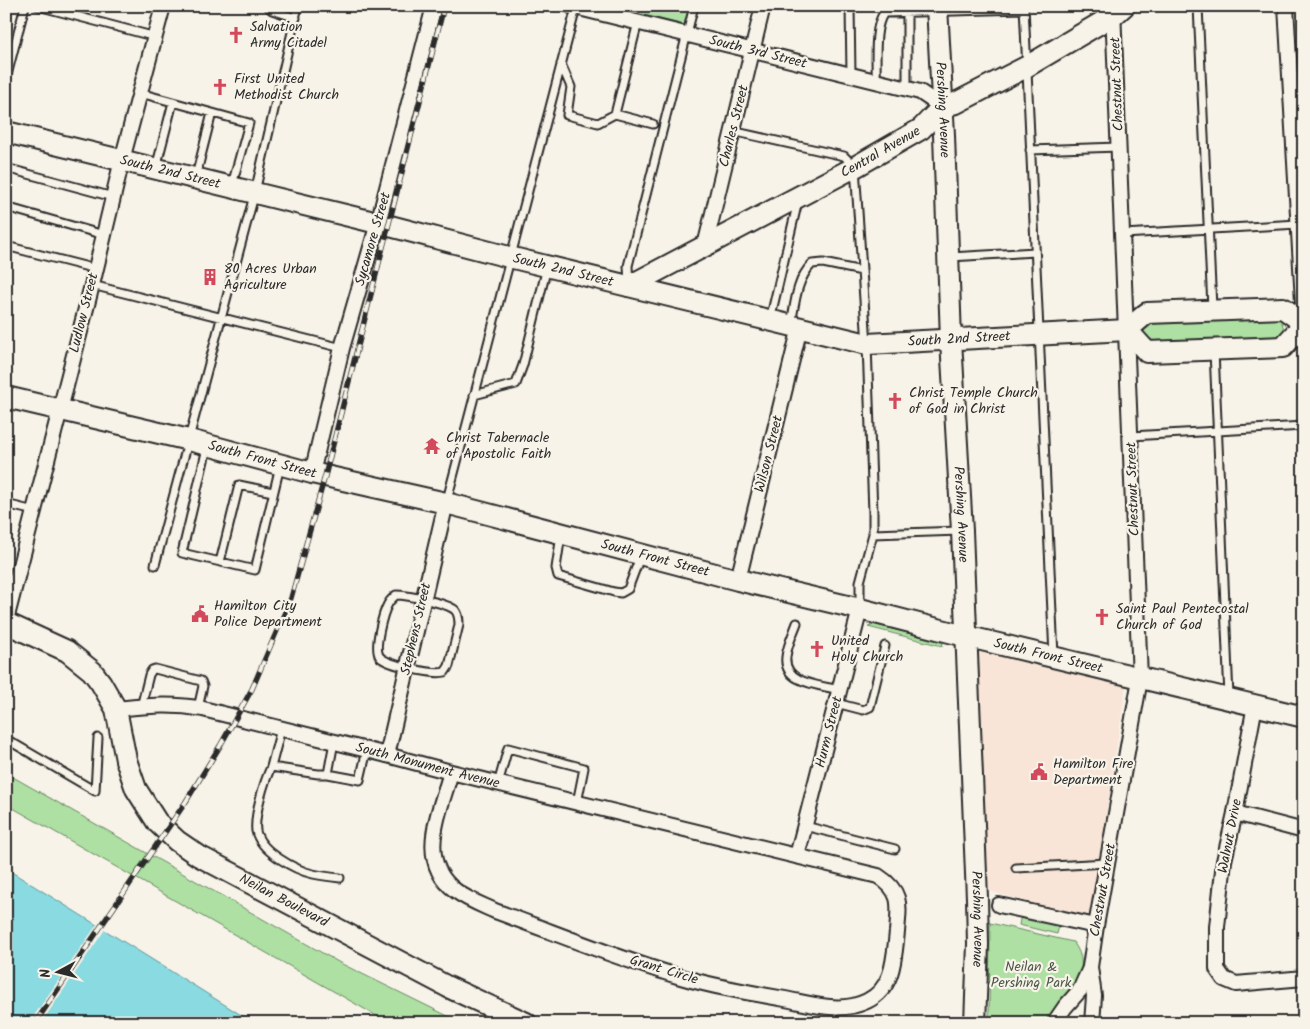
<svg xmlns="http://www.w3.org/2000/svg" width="1310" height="1029" font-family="Kalam,sans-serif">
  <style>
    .built { fill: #f8e5d7 }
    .green { fill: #ade0a2; stroke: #6c8666 }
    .water { fill: #89dae1; stroke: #639498 }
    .pier { fill: #f7f3e8 }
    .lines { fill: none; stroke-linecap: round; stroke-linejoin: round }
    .lane-casing { stroke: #2b2b2b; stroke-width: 11 }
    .street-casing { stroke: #2b2b2b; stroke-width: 18 }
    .secondary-casing { stroke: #2b2b2b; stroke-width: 24 }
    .lane { stroke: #f7f3e8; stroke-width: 7 }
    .street { stroke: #f7f3e8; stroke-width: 14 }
    .secondary { stroke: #f7f3e8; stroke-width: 20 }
    .rail-casing { stroke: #2b2b2b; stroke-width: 5.5 }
    .rail { stroke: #f7f3e8; stroke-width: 4; stroke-dasharray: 11; stroke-linecap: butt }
    .labels { text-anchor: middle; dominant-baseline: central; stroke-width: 4.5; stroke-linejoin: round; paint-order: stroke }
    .poi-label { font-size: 14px; fill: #2b2b2b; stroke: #f7f3e8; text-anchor: start }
    .street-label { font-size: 14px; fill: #2b2b2b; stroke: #f7f3e8 }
    .park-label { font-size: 14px; fill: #4c5849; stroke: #f7f3e8 }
  </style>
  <rect width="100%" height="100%" fill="#f7f3e8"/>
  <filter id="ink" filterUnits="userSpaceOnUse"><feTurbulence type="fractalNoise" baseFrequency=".02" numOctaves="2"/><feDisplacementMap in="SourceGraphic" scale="10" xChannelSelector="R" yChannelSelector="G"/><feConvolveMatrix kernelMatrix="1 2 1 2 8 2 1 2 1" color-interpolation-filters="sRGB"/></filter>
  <g filter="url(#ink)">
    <!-- built -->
    <path class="built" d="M976 650 1126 686 1090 919 989 891Z"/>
    <!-- green -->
    <path class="green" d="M608 6H689L684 25Z
      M1280 317 1284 329 1281 338 1149 348 1143 335 1146 322Z
      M873 624 938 641 943 643 942 646 868 627Z
      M6 773 340 963 462 1023H389L6 804Z
      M1023 904 1062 913 1057 934 1019 925Z
      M990 923 1073 942C1096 970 1066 999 1049 1023H989Z"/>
    <!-- water -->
    <path class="water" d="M6 869 10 871 254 1023H6Z"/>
    <!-- pier -->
    <path class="pier" d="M98 923 106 928 41 1023H29Z"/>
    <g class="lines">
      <!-- lane casing -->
      <g class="lane-casing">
        <path id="lane" d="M38 6 156 37
          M268 6 272 10 296 18
          M850 6 851 75
          M1024 6 1054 656
          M1198 6 1212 308
          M907 13V89
          M638 22 615 114 653 124
          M561 64 571 87 567 115 598 123 615 114
          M6 79 25 6
          M876 81C877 63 873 27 884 13L1024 9
          M140 93 249 123 232 185
          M732 131 844 156 855 167 867 344 873 513V534L860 582V607
          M1030 150 1119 147
          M6 168 113 197
          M156 168 173 102
          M196 176 212 113
          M6 207 104 235
          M1123 234 1298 224
          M6 246 96 269
          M950 257 1035 252
          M629 283 628 266 694 6
          M92 285 342 348
          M770 320 798 201
          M791 325C795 304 796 280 812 264L823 263 862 271
          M1214 351 1229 697
          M474 395 516 384 523 365 547 267
          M1131 436 1304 426
          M207 448 182 553 255 570 280 466
          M447 500 576 8
          M6 504 34 511
          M873 534 960 531
          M561 535 556 568 558 576 614 592 621 593 628 589 640 557
          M220 562 239 485 273 492
          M155 565 255 192 298 6
          M396 595C407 595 447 603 455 610 459 614 459 620 459 625L449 666 445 672C433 675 388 665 380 657 373 649 383 613 388 604 390 600 393 598 396 595Z
          M797 623C793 634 787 646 786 657 783 684 821 685 839 690
          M836 703 863 710 870 707 885 646
          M141 707 149 675 152 670 155 669 201 681 203 686 198 708
          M6 739 95 791 98 738
          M334 742 328 774 360 780 367 750
          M271 767 281 729
          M328 774H318L271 767C264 782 254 815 256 831 260 851 295 870 313 874 322 876 331 877 340 878
          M498 784 508 748 584 768 577 803
          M805 826 895 849
          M1016 868 1107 863"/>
      </g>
      <!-- street casing -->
      <g class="street-casing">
        <g id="street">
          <path d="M571 6 920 92 942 107"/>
          <path d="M1286 6 1304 319"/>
          <path d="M705 246 763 6"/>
          <path d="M312 473 342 348 378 223 434 6"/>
          <path d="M738 580 800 327"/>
          <path d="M6 620 92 285 122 160 163 6"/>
          <path d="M1255 705 1235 813 1224 861 1217 927V969L1224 979 1236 984 1304 978"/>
          <path id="s1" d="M116 709C148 706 171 703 203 709L387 755 451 772 878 876C903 892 899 906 897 932 894 958 894 988 867 1001 841 1014 812 1004 785 999 750 993 715 987 681 977 618 959 556 933 495 911 482 905 468 900 456 891 415 861 440 812 451 772"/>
          <path d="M387 755 446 503"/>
          <path d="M1235 813 1304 831"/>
          <path d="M797 856 860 609"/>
          <path d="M999 905 1096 926"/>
          <path d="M1054 1023 1065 1007 1080 990 1090 968"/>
          <path d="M1092 1023 1094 996 1090 967 1096 926 1140 679 1113 9"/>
        </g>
      </g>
      <!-- secondary casing -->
      <g class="secondary-casing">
        <g id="secondary">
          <path id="s2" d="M937 6 944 135 951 340 962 531 977 898 978 944 975 1023"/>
          <path id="s3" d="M6 132 390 226 509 257 867 344 1127 330 1147 313 1283 308 1304 323"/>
          <path id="s4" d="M629 286 855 167 921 129 942 107 956 103 1026 67 1114 15 1124 6"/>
          <path d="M1127 330 1147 352 1283 347 1304 324"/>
          <path id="s5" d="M6 397 189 440 312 473 446 503 738 580 860 609 965 636 1304 717"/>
          <path id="s6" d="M6 623 67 651 92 671 101 683 116 709 126 760 136 789 157 822 177 841 199 856 448 987 526 1023"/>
        </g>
      </g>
      <!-- lane -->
      <use href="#lane" class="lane"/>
      <!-- street -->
      <use href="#street" class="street"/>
      <!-- secondary -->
      <use href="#secondary" class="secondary"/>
      <!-- rail casing -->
      <g class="rail-casing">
        <path id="rail" d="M35 1023 185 803 220 746 252 689 291 598 325 476 444 6"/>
      </g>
      <!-- rail -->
      <use href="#rail" class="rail"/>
    </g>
  </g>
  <!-- icons -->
  <defs>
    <g id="church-bare" transform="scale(1.35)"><path d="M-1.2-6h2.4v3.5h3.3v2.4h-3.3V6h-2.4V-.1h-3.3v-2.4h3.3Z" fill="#d1495b" stroke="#f7f3e8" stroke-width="2.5" paint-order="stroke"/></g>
    <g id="building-bare" transform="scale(1.35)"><path d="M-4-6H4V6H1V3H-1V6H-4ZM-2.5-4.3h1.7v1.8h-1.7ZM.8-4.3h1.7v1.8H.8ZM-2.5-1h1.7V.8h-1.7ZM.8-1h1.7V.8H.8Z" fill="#d1495b" stroke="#f7f3e8" stroke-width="2.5" paint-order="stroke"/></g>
    <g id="temple-bare" transform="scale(1.35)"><path d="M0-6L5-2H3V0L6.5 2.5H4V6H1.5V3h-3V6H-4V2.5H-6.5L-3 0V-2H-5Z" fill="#d1495b" stroke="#f7f3e8" stroke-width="2.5" paint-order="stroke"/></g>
    <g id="civic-bare" transform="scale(1.35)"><path d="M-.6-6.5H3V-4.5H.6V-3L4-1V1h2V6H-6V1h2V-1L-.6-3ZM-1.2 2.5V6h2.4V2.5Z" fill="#d1495b" stroke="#f7f3e8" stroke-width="2.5" paint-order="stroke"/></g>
  </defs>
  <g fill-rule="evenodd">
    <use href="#church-bare" x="236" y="35"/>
    <use href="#church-bare" x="220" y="87"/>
    <use href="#building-bare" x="210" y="277"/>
    <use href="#church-bare" x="895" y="401"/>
    <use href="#temple-bare" x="432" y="446"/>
    <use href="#civic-bare" x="200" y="614"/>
    <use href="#church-bare" x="1102" y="617"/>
    <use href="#church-bare" x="817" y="649"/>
    <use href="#civic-bare" x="1039" y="772"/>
  </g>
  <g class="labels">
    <!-- poi labels -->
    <g class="poi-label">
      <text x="250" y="27">Salvation<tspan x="250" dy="16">Army Citadel</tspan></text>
      <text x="234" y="79">First United<tspan x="234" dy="16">Methodist Church</tspan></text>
      <text x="224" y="269">80 Acres Urban<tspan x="224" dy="16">Agriculture</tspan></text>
      <text x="909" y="393">Christ Temple Church<tspan x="909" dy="16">of God in Christ</tspan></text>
      <text x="446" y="438">Christ Tabernacle<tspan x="446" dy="16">of Apostolic Faith</tspan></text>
      <text x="214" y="606">Hamilton City<tspan x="214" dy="16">Police Department</tspan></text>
      <text x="1116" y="609">Saint Paul Pentecostal<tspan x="1116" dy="16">Church of God</tspan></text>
      <text x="831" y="641">United<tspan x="831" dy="16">Holy Church</tspan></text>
      <text x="1053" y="764">Hamilton Fire<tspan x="1053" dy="16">Department</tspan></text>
    </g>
    <!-- street labels -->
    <g class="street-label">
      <text transform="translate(758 52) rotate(14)">South 3rd Street</text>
      <text transform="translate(1117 84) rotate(-92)">Chestnut Street</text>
      <text stroke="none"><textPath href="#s2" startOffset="104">Pershing Avenue</textPath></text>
      <text transform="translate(734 126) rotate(-76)">Charles Street</text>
      <text stroke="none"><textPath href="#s4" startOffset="285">Central Avenue</textPath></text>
      <text stroke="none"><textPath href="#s3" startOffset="169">South 2nd Street</textPath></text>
      <text transform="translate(373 239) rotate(-74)">Sycamore Street</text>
      <text stroke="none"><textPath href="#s3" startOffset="574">South 2nd Street</textPath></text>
      <text transform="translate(84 313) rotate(-76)">Ludlow Street</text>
      <text stroke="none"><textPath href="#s3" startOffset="979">South 2nd Street</textPath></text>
      <text transform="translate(769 454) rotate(-76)">Wilson Street</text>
      <text stroke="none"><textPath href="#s5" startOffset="264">South Front Street</textPath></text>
      <text transform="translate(1133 489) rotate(-92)">Chestnut Street</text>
      <text stroke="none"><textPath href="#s2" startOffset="509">Pershing Avenue</textPath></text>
      <text stroke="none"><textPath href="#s5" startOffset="669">South Front Street</textPath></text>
      <text transform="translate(416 629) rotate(-77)">Stephens Street</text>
      <text stroke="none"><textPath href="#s5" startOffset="1074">South Front Street</textPath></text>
      <text transform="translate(829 732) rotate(-76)">Hurm Street</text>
      <text stroke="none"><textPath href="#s1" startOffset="319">South Monument Avenue</textPath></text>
      <text transform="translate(1230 836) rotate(-79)">Walnut Drive</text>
      <text transform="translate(1103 890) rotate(-80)">Chestnut Street</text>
      <text stroke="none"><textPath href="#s6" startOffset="416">Neilan Boulevard</textPath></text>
      <text stroke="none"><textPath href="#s2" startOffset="914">Pershing Avenue</textPath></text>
      <text transform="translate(664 970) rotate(17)">Grant Circle</text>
    </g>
    <!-- park labels -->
    <g class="park-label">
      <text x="1031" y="967">Neilan &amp;<tspan x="1031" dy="16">Pershing Park</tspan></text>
    </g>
  </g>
  <!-- margin -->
  <rect width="1310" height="1029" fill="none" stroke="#f7f3e8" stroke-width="25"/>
  <rect x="12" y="12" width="1285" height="1004" fill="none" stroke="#2b2b2b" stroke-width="2" filter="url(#ink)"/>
  <!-- north arrow -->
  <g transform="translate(58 972) rotate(263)" stroke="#f7f3e8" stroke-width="4" paint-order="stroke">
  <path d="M0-4L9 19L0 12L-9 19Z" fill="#2b2b2b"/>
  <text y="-8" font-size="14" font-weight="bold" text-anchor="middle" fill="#2b2b2b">N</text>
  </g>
</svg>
